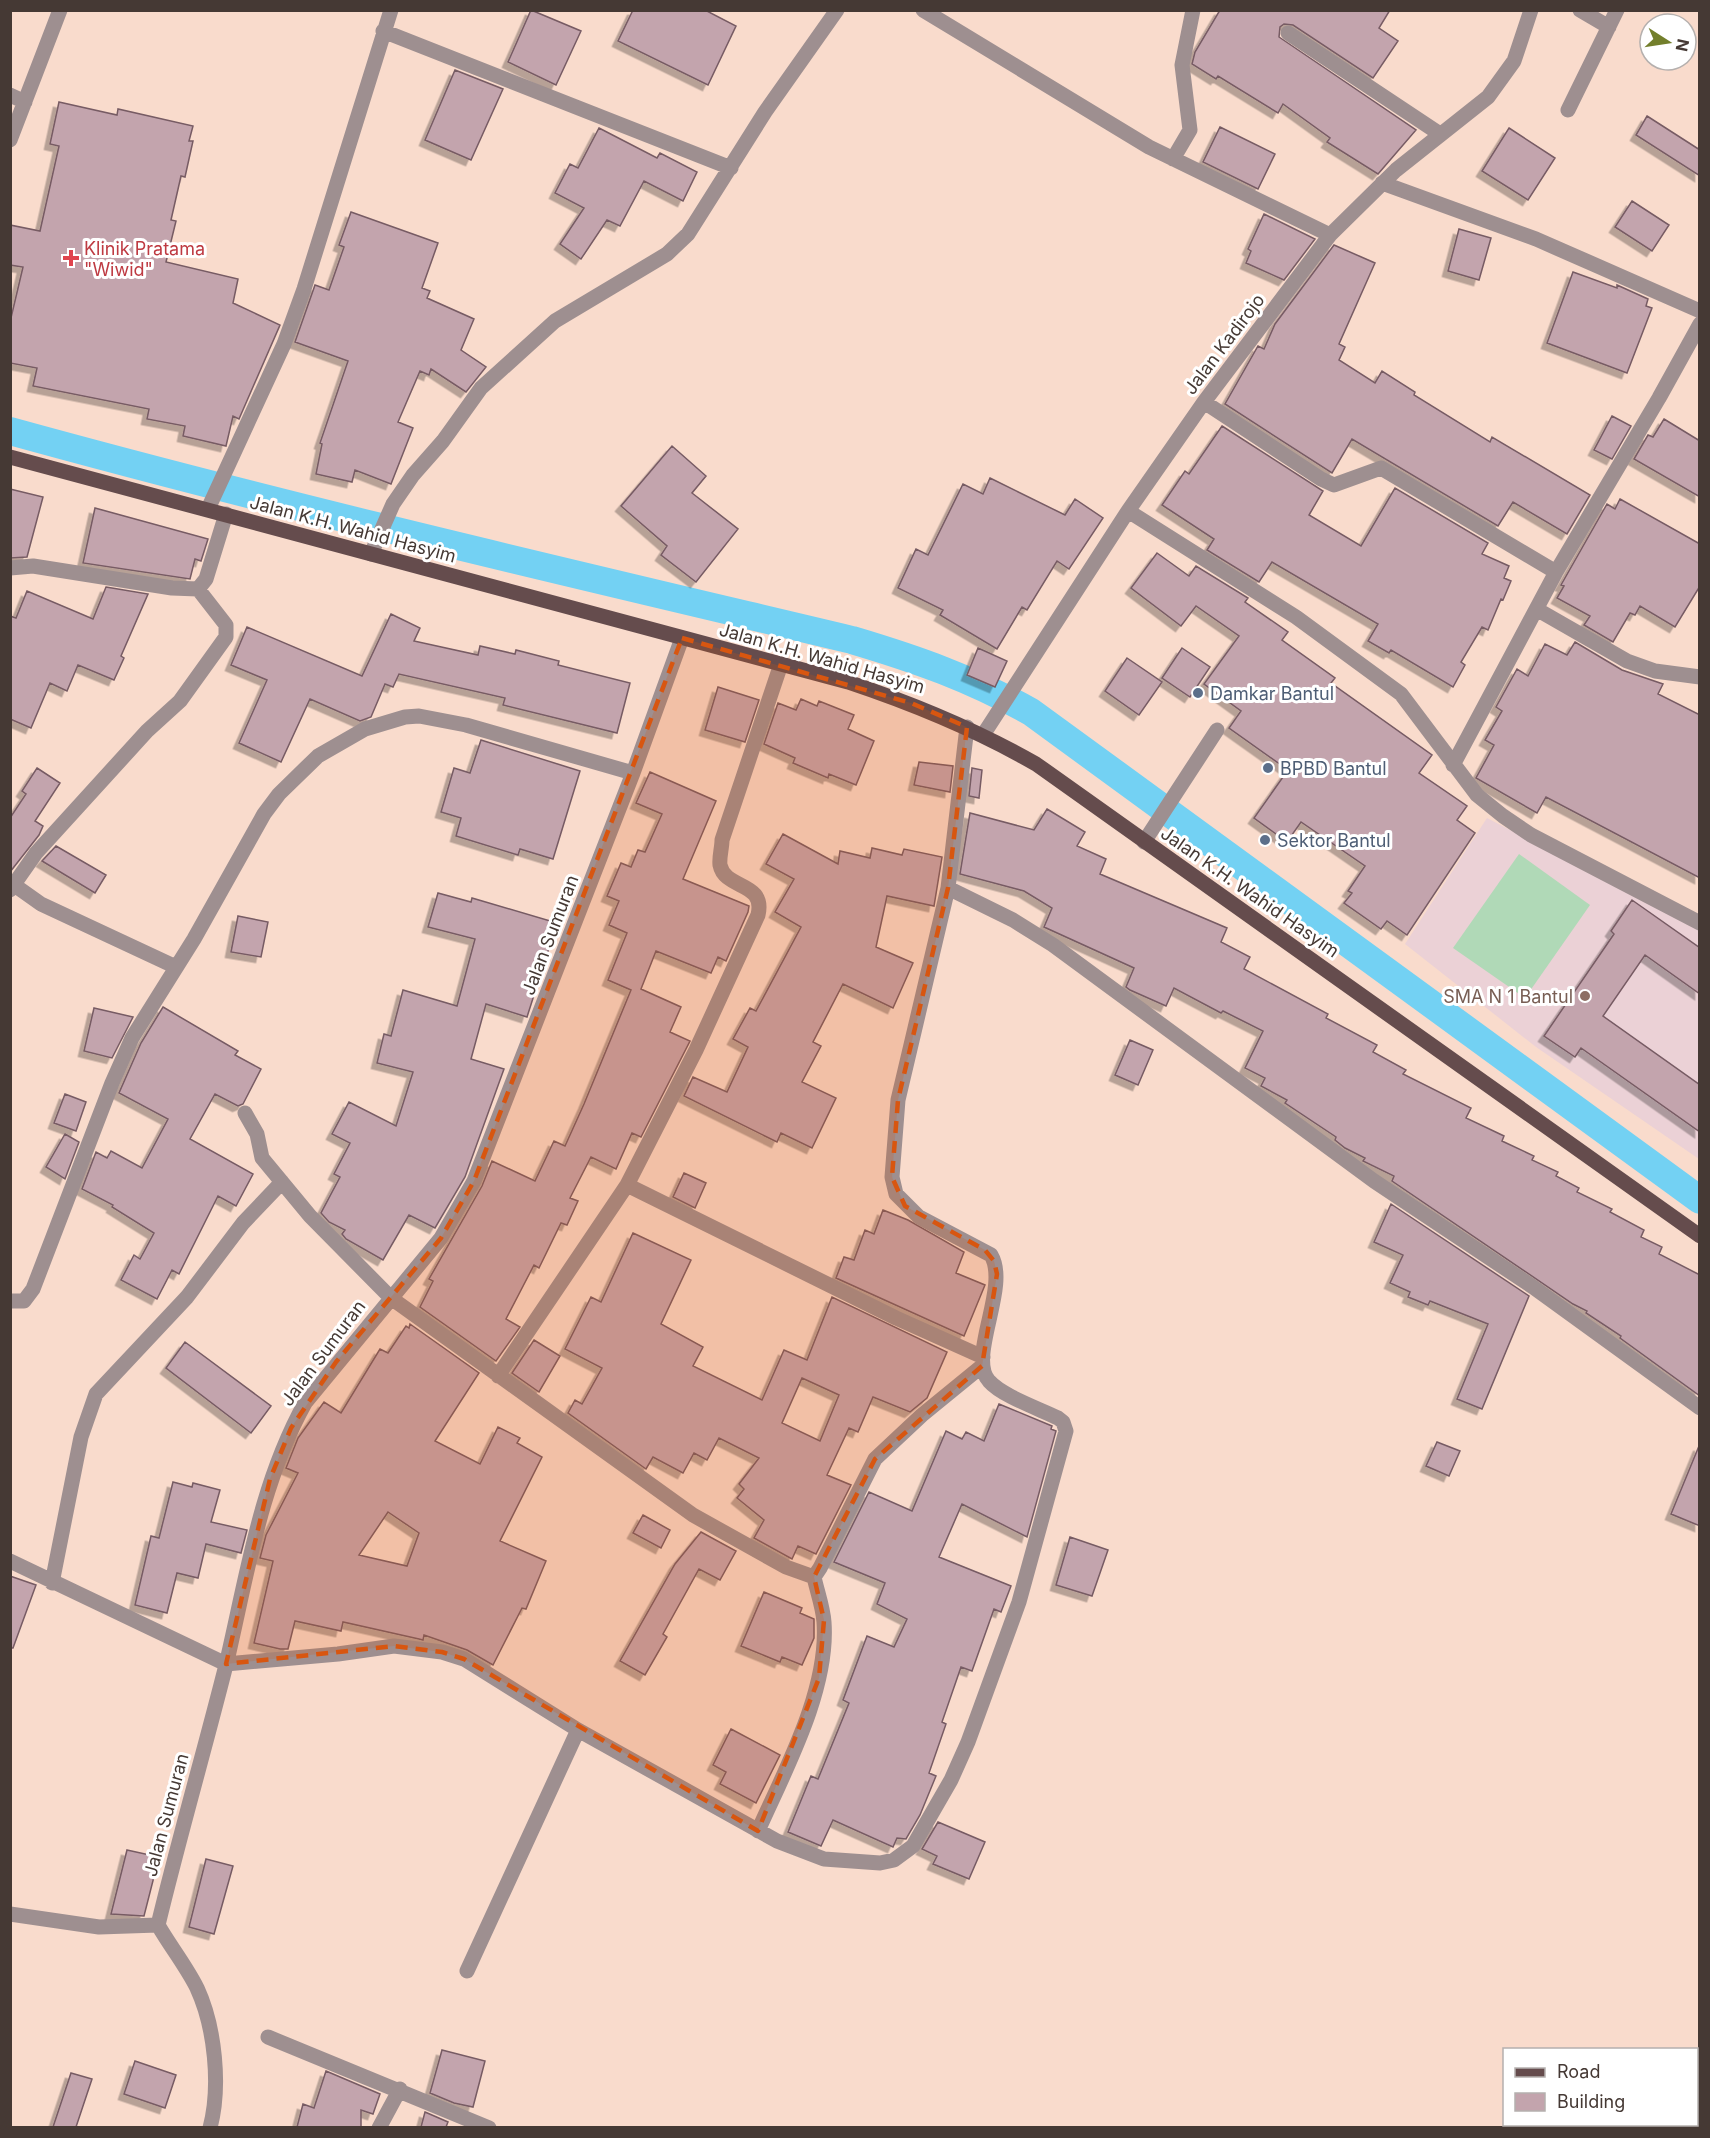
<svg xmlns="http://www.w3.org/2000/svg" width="1710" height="2138" font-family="Inter,sans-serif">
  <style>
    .education { fill: #ebd1d6 }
    .pitch { fill: #b0d9b7 }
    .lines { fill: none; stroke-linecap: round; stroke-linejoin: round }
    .canal { stroke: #73d1f3; stroke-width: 28 }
    .building { fill: #c3a4ad; stroke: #775b64; stroke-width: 1.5; fill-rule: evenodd; filter: url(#shadow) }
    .minor { stroke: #9e8f90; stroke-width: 15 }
    .major { stroke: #654c4d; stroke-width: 15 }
    .marked { fill: #d85610; fill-opacity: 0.2; stroke: #d85610; stroke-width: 4.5; stroke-dasharray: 12 8; stroke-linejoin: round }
    .health-dot { fill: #e0444e; stroke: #fff; stroke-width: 2 }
    .service-dot { fill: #5c6f8a; stroke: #fff; stroke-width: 2 }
    .education-dot { fill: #8d6e63; stroke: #fff; stroke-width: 2 }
    .labels { text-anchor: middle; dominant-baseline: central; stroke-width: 6; stroke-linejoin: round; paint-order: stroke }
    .health-label { font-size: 18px; fill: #be3a42; stroke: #fff; text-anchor: start }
    .street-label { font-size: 18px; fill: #453934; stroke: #fff }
    .service-label { font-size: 18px; fill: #4e5e75; stroke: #fff; text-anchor: start }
    .education-label { font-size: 18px; fill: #785e54; stroke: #fff; text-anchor: end }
  </style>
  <defs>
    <filter id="shadow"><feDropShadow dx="-5.5" dy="5.5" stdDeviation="0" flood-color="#0004"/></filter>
  </defs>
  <rect width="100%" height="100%" fill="#f9dbcc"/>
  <!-- education -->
  <path class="education" d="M1487 818 1699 928V1159L1536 1047 1405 944Z"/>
  <!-- pitch -->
  <path class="pitch" d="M1519 854 1590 905 1525 998 1453 948Z"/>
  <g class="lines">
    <!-- canal -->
    <path class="canal" d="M10 431C289 508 570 573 852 640 919 660 970 678 1031 712L1700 1200"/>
  </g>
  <!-- building -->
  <path class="building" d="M531 10 581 31 556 85 508 62Z
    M633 10H705L736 26 708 85 618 41Z
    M1220 10H1390L1379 28 1398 41 1373 78 1293 25 1284 24 1280 27 1279 37 1416 130 1378 174 1327 142 1330 138 1283 104 1278 113 1218 76 1216 79 1192 64 1195 52Z
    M455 70 503 89 471 160 425 140Z
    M59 102 117 115 118 109 193 126 189 141H193L185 177 181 176 171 220 176 221 166 262 238 279 233 303 280 325 239 419 233 416 226 446 183 436 185 426 147 419 149 409 33 386 37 368 10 363V322L23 267 10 265V225L40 231 59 146 50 144Z
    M1647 116 1700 150V176L1636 135Z
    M1220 127 1275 154 1258 189 1203 162Z
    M599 128 657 158 660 153 697 172 683 201 644 181 620 226 607 220 581 259 560 244 584 208 555 193 570 164 578 168Z
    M1509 128 1555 158 1528 200 1482 171Z
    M1632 201 1669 225 1652 251 1615 227Z
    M351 212 438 243 422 288 430 291 427 298 474 319 461 350 486 367 466 392 431 369 429 375 420 371 398 422 413 428 391 484 355 470 352 482 316 474 322 444 320 443 348 361 295 342 315 285 329 290 344 247 339 245Z
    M1264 214 1315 239 1284 280 1246 263 1251 251 1248 249Z
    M1459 229 1491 238 1479 280 1448 271Z
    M1334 245 1375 263 1339 344 1345 347 1339 360 1375 383 1382 371 1415 392 1414 395 1490 442 1492 437 1590 495 1567 534 1513 502 1498 526 1352 439 1332 473 1225 404 1258 346 1264 349 1275 324Z
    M1573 272 1617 288V285L1648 299 1646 306 1652 308 1627 373 1547 343Z
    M1612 416 1631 426 1612 459 1594 450Z
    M1664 419 1700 441V497L1634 459 1648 435 1653 437Z
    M1222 426 1323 491 1309 515 1361 546 1395 488 1488 543 1482 554 1509 566 1504 578 1511 581 1503 600 1501 599 1488 630 1482 627 1461 662 1465 665 1453 687 1391 650 1389 653 1368 641 1378 624 1272 562 1259 582 1207 550 1214 539 1162 505 1185 471 1189 474Z
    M672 446 706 476 692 493 738 529 696 582 661 555 667 546 621 506Z
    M990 478 1065 515 1075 499 1103 518 1069 569 1057 561 1027 610 1022 607 997 649 940 615 943 610 898 588 916 549 928 555 963 484 983 494Z
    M10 489 43 497 27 557 10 558Z
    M1620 499 1700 544V586L1675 627 1640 606 1635 615 1630 613 1613 642 1584 625 1590 616 1557 598 1564 586 1561 585 1607 504 1615 509Z
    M95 508 208 539 201 561 195 559 190 579 83 563Z
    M1157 553 1189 576 1196 566 1248 598 1245 602 1288 632 1282 640 1335 678 1331 683 1432 755 1419 773 1467 806 1457 820 1475 833 1407 935 1387 921 1381 929 1344 903 1352 893 1348 891 1365 866 1301 822 1287 842 1254 818 1288 770 1229 728 1241 711 1204 684 1239 636 1196 606 1181 626 1131 588Z
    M106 587 148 594 121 656 124 658 114 680 78 665 67 691 50 683 31 728 10 719V616L16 618 27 591 93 619Z
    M391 614 420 628 414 641 478 655 480 646 515 654 516 650 559 661 558 665 630 683 617 733 503 705 505 698 399 674 393 687 385 684 371 717 360 721 310 699 281 762 239 743 267 680 231 665 247 627 362 676Z
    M1575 642 1622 670 1663 684 1658 694 1700 715V878L1546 797 1537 813 1476 778 1494 745 1485 740 1502 711 1496 707 1517 669 1528 676 1545 644 1567 655Z
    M978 648 1007 661 995 687 967 675Z
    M1182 648 1210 667 1190 697 1162 678Z
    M1127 658 1162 682 1139 715 1105 691Z
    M718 687 759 700 745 742 705 730Z
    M801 699 817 706 819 701 854 715 848 729 874 741 856 785 829 774 828 778 793 763 795 758 764 744 778 703 796 710Z
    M481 740 580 771 553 859 520 849 518 855 456 836 461 818 441 812 454 768 470 773Z
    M919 762 953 766 950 792 914 785Z
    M37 768 60 783 35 821 43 826 39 835 10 872V818L26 794 22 791Z
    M972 768 982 770 979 798 969 796Z
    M650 772 716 801 683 879 749 906 748 912 726 961 718 957 711 973 656 951 641 989 681 1007 670 1032 690 1041 641 1137 632 1133 616 1169 591 1157 570 1198 578 1201 567 1225 561 1223 539 1268 534 1265 506 1319 520 1327 496 1361 420 1307 433 1281 429 1279 482 1186 492 1161 535 1181 554 1141 565 1146 584 1104 631 990 608 980 627 933 609 925 619 901 607 896 621 863 631 867 638 850 645 852 662 814 636 803Z
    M1047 809 1085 832 1077 846 1106 859 1100 874 1227 928 1221 942 1250 957 1244 969 1328 1014 1326 1018 1377 1045 1373 1052 1406 1070 1403 1074 1471 1108 1466 1118 1504 1136 1502 1141 1534 1156 1532 1160 1558 1172 1556 1176 1579 1188 1577 1192 1612 1209 1610 1212 1644 1230 1641 1237 1662 1247 1659 1254 1700 1275V1396L1620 1338 1621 1336 1586 1313 1587 1311 1573 1304 1392 1181 1394 1176 1363 1161 1365 1158 1345 1148 1335 1140 1336 1137 1285 1103 1287 1100 1261 1086 1265 1078 1245 1068 1263 1031 1223 1011 1221 1013 1174 988 1166 1006 1130 990 1126 987 1134 968 1044 927 1052 908 1024 891 960 874 970 813 1034 830Z
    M783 834 838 864 840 851 870 858 872 848 902 855 904 849 942 857 934 906 887 896 876 947 913 963 893 1008 843 984 813 1042 821 1046 802 1082 836 1098 812 1148 781 1133 777 1142 684 1096 693 1077 727 1092 748 1047 733 1039 750 1008 756 1011 801 927 775 912 794 879 766 864Z
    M56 846 106 875 95 893 42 861Z
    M438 893 471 902 472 898 557 923 527 1017 486 1004 471 1059 504 1069 465 1177 435 1228 409 1215 383 1260 346 1239 342 1234 345 1230 329 1222 321 1213 340 1177 334 1174 350 1143 332 1134 349 1102 396 1126 413 1072 377 1063 384 1034 391 1036 403 990 457 1006 475 939 428 927Z
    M1632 900 1700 948V994L1645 955 1603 1016 1700 1085V1132L1581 1048 1575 1057 1544 1036 1614 934 1611 931Z
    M238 916 268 922 261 957 231 952Z
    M163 1007 238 1051 235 1055 261 1069 243 1104 238 1106 215 1094 190 1139 253 1174 236 1206 218 1196 179 1274 172 1270 157 1299 121 1280 134 1255 140 1259 154 1233 112 1207 113 1205 82 1189 96 1152 107 1158 111 1151 142 1168 168 1119 119 1093 141 1043Z
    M94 1008 133 1017 112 1058 84 1051Z
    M1130 1040 1153 1050 1138 1085 1115 1075Z
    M65 1094 86 1102 76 1131 54 1123Z
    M65 1134 79 1142 65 1179 46 1167Z
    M684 1173 706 1183 695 1208 673 1197Z
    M1391 1204 1529 1296 1482 1409 1457 1399 1488 1324 1430 1301 1428 1305 1408 1297 1410 1292 1390 1283 1403 1255 1374 1242Z
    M883 1210 908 1220 964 1252 956 1273 985 1285 964 1336 836 1278 844 1257 854 1260 865 1230 874 1234Z
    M633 1233 691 1260 661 1324 703 1347 693 1366 762 1400 784 1350 807 1360 832 1297 947 1352 927 1398 910 1412 873 1397 858 1432 849 1428 827 1475 851 1485 816 1554 798 1546 792 1559 754 1538 764 1520 737 1498 744 1489 739 1484 759 1458 719 1438 707 1460 694 1453 683 1473 653 1457 646 1469 568 1413 575 1400 582 1404 602 1368 565 1349 591 1297 601 1302ZM802 1378 839 1395 820 1441 782 1423Z
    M410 1324 479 1373 435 1441 480 1464 498 1427 520 1438 517 1443 542 1457 500 1541 546 1561 526 1609 522 1608 493 1665 467 1650 424 1635 423 1640 419 1639 343 1622 341 1631 295 1621 288 1649H280L254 1643 273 1561 260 1558 266 1535 298 1473 286 1468 298 1438 324 1402 341 1413 380 1349 388 1353 406 1326 409 1328ZM388 1512 419 1533 407 1566 359 1555Z
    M534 1340 560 1356 539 1392 512 1373Z
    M185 1342 271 1406 251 1433 166 1368Z
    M999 1404 1052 1426 1051 1429 1056 1431 1027 1537 962 1504 939 1557 1011 1586 1001 1612 994 1609 972 1671 961 1667 942 1722 946 1724 929 1773 936 1776 920 1815 906 1839 897 1838 893 1847 833 1820 821 1846 788 1832 811 1776 818 1779 849 1703 843 1700 867 1636 894 1647 907 1619 877 1604 885 1583 834 1562 869 1492 912 1511 946 1431 962 1439 966 1432 984 1441Z
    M1437 1442 1460 1451 1449 1476 1426 1466Z
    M1699 1446H1700V1526L1671 1514Z
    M173 1482 192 1487 193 1483 220 1490 211 1522 247 1530 241 1553 206 1544 198 1578 177 1573 167 1613 135 1605 151 1536 159 1538Z
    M643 1515 670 1530 661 1548 633 1533Z
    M701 1532 736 1551 720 1580 699 1569 663 1634 667 1637 645 1675 620 1661 675 1564Z
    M1070 1537 1108 1550 1092 1596 1056 1585Z
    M10 1576 36 1585 13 1648H10Z
    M764 1592 802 1608 800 1613 814 1619V1638L802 1665 782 1657 780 1662 741 1646Z
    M731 1729 780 1755 756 1803 720 1784 726 1772 713 1765Z
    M938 1822 985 1842 969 1879 933 1864 937 1856 922 1849Z
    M127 1850 159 1857 144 1916 111 1914Z
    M206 1859 233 1866 214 1934 189 1927Z
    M442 2050 485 2061 473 2107 454 2103 430 2093Z
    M135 2061 176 2075 165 2108 124 2094Z
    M326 2071 380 2094 373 2114 361 2110V2127H297L303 2104 314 2108Z
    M71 2073 92 2079 76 2127H53Z
    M425 2112 448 2122 446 2127H421Z"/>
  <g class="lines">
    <!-- minor -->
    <path class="minor" d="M923 10 1149 147 1330 235
      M1580 10 1609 27
      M383 31 731 168
      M1288 33 1440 134
      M10 95 25 102
      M1568 110 1617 10
      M10 140 60 10
      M1173 159 1190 130 1182 65 1193 10
      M1382 183 1536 239 1700 311
      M1204 402 1321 479 1334 485 1381 468 1556 572
      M208 509 284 344 304 289 391 10
      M1128 511 1296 617 1401 694 1477 795 1503 816 1531 835 1700 923
      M371 554 393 504 413 475 443 441 481 388 555 321 667 254 688 234 765 112 837 10
      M10 568 33 566 172 588 198 589 206 579 226 514
      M1538 610 1627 661 1655 671 1700 677
      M983 735 1128 511 1204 402 1330 235 1396 170 1488 97 1514 61 1531 10
      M1453 765 1556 572 1659 398 1700 324
      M1144 842 1217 730
      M10 882 41 904 176 967
      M948 888 967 727
      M10 890 36 853 147 731 180 701 226 637V625L198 589
      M245 1113 257 1134 262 1158 310 1216 391 1298 693 1515 786 1567 814 1577 820 1568 875 1459 922 1415 982 1366
      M627 1185 896 1318 983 1357
      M10 1301H24L33 1289 112 1083 132 1038 194 939 264 814 279 794 318 756 365 729 405 717 419 716 466 725 633 773
      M498 1376 627 1185 696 1050 758 915C766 881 725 890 720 865 719 857 722 848 722 840L781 664
      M10 1561 226 1664 338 1654 394 1646 442 1652 464 1659 578 1730 777 1841 824 1859 880 1863 894 1860 913 1846 951 1780 968 1742 1019 1602 1066 1431 1063 1422 1058 1418C1040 1409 1002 1396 989 1381 967 1357 1010 1287 991 1255L919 1217 896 1194 892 1177 898 1100 948 888 1013 920 1053 945 1374 1181 1533 1287 1700 1408
      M52 1583 81 1437 96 1394 187 1297 243 1223 282 1182
      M758 1831C785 1770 829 1690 824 1622 823 1607 817 1591 814 1577
      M10 1914 99 1927 158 1925
      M467 1971 578 1730
      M268 2037 489 2128
      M210 2128C221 2086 215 2027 197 1988 186 1966 170 1946 158 1925 179 1838 204 1752 226 1665 247 1576 260 1484 305 1403L441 1238 474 1181 633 773 682 638
      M379 2128 400 2089"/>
    <!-- major -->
    <path class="major" d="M10 457 848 682C914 704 975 729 1036 764L1700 1236"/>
  </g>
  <!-- marked area -->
  <path class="marked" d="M682 638 911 703 967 727 948 888 898 1100 892 1177 905 1206 985 1250 994 1261 997 1274 982 1366 875 1459 814 1577 824 1620 819 1678 758 1831 464 1659 442 1652 394 1646 226 1664 270 1479 291 1428 336 1362 441 1238 474 1181Z"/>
  <!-- markers -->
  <path class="health-dot" d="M68 249h6v6h6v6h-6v6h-6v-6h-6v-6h6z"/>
  <g class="service-dot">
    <circle cx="1198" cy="693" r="6"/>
    <circle cx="1268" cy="768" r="6"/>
    <circle cx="1265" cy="840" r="6"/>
  </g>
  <circle class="education-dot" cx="1585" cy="996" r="6"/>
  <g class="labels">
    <!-- health labels -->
    <g class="health-label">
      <text x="84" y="248">Klinik Pratama<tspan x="84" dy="21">"Wiwid"</tspan></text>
    </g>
    <!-- street labels -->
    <g class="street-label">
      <text transform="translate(1224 344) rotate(-53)">Jalan Kadirojo</text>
      <text transform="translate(353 529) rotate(15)">Jalan K.H. Wahid Hasyim</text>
      <text transform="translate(822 658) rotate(16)">Jalan K.H. Wahid Hasyim</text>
      <text transform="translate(1250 892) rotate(35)">Jalan K.H. Wahid Hasyim</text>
      <text transform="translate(550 935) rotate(-69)">Jalan Sumuran</text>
      <text transform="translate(323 1353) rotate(-53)">Jalan Sumuran</text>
      <text transform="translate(166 1815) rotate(-75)">Jalan Sumuran</text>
    </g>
    <!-- service labels -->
    <g class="service-label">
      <text x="1210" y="693">Damkar Bantul</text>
      <text x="1280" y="768">BPBD Bantul</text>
      <text x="1277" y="840">Sektor Bantul</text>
    </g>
    <!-- education labels -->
    <g class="education-label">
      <text x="1573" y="996">SMA N 1 Bantul</text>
    </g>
  </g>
  <!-- border -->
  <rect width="1710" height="2138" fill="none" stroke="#453934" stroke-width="24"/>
  <!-- legend -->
  <rect x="1503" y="2048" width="195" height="78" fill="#ffffff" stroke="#b5b0ae" stroke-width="1.5"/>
  <rect x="1515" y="2068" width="30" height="9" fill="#654c4d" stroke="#b5b0ae" stroke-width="1.5"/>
  <text x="1557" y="2078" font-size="18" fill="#453934">Road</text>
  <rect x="1515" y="2093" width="30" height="18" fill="#c3a4ad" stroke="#b5b0ae" stroke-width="1.5"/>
  <text x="1557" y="2108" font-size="18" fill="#453934">Building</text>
  <!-- north arrow -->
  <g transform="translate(1668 42) rotate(102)"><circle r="28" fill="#ffffff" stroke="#b5b0ae" stroke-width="1.5"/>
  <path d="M0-4.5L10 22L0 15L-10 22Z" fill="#737f2c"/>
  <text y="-9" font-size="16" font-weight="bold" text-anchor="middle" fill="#453934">N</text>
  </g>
</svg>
